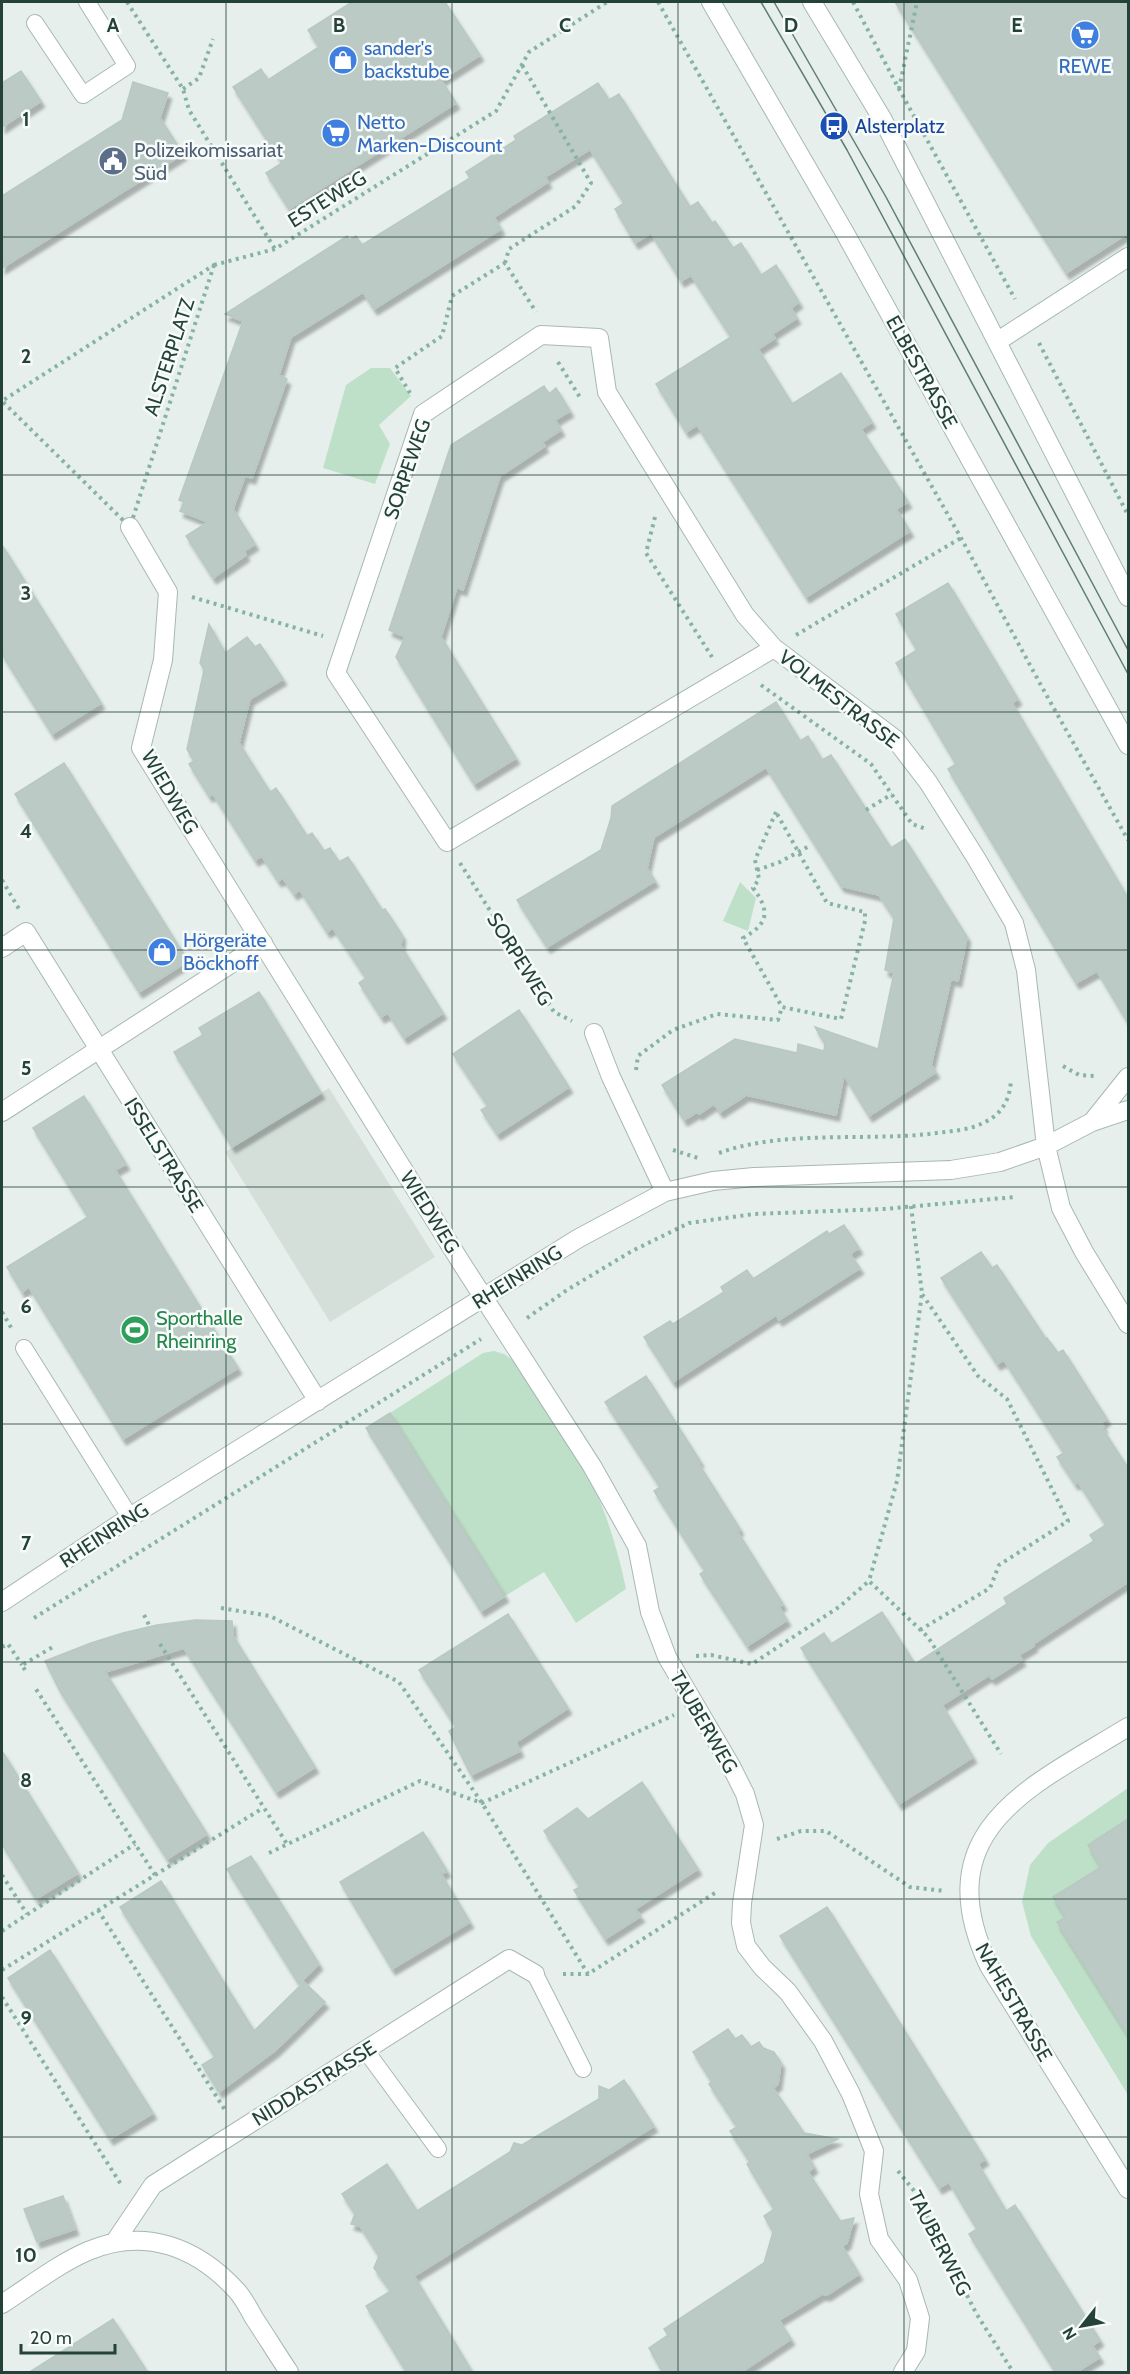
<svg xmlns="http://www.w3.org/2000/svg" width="1130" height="2374" font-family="Cabin,sans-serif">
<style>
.built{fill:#d4dfda}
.green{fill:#bfe0c8}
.building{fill:#bbcac4;stroke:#b8c9c2;stroke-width:1.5;filter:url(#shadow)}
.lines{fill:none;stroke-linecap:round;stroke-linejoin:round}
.service-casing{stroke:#a8b8b2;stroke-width:18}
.pedestrian-casing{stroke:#a8b8b2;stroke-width:20}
.minor-casing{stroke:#a8b8b2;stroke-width:20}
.tertiary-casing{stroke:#a8b8b2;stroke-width:20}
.path{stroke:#86b3a5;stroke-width:4;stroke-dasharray:3 4.5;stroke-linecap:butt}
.service{stroke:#fff;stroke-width:16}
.pedestrian{stroke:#fff;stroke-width:18}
.minor{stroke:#fff;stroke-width:18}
.tertiary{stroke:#fff;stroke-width:18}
.tram{stroke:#5f7d75;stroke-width:1.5}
.grid{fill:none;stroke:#24423a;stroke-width:1.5;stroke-opacity:0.55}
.labels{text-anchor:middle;stroke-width:5;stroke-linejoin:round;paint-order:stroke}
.shop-label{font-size:20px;fill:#366cbe;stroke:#f7fbf9;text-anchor:start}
.transit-label{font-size:20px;fill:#164399;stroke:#f7fbf9;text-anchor:start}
.service-label{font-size:20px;fill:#4e5e75;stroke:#f7fbf9;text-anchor:start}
.street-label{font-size:20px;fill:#24423a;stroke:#f7fbf9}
.leisure-label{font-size:20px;fill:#27864d;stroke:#f7fbf9;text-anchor:start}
.grid-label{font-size:20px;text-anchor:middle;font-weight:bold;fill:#24423a;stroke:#f7fbf9;stroke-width:5;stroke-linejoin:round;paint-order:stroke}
</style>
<defs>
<filter id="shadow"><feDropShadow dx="3.5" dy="6" stdDeviation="1.5" flood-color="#0004"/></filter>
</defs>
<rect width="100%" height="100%" fill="#e6efeb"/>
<path class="built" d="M329,1088L435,1257L330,1322L225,1152Z"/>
<path class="green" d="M371,368H390L411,396L379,425L390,444L375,484L323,468L346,385Z
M740,882L756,898L748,931L723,921Z
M494,1351L504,1354L514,1361C539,1399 574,1444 593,1485C608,1518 619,1554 626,1589L576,1623L544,1572L505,1596L390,1413L483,1353Z
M1128,1788V2095L1031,1936L1022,1902L1030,1865L1048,1843Z"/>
<path class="building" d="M352,2H445L480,55L441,80L456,103L289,209L266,173L282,163L233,87L261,69L268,80L319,47L308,30Z
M895,2H1128V233L1066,273Z
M21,71L41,101L2,127V83Z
M133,82L168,93L160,118L183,154L2,268V196L122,120Z
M598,83L609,100L619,94L690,207L698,202L712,223L715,221L733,248L741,243L761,275L776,265L799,302L791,308L797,318L772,334L775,338L758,349L792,404L841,373L872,422L861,429L908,502L896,509L910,531L806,597L697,425L686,432L656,384L731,337L691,275L681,281L651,233L635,243L615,209L624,203L590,149L545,177L548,182L494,217L501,229L374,309L363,292L291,337L279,375L287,379L252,478L245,476L233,509L255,544L244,551L246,555L213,578L186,536L208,522L180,511L184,502L179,500L243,321L225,314L347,236L349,240L356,236L362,245L470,178L466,172L516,140L514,136Z
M544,386L549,394L556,388L570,411L555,420L561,430L542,442L545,446L500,476L463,590L457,587L441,637L516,758L474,784L396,657L405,637L389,630L451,445Z
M2,545L101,703L52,734L2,654Z
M948,583L1018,699L1012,703L1128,898V1023L1097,971L1076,983L948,769L956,764L896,663L917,650L896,614Z
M209,624L225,653L247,637L255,647L260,644L283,679L250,699L239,743L270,792L276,788L307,836L312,833L324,851L330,848L339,862L348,857L382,910L385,909L402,935L401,946L443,1013L404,1038L388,1013L381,1017L359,983L366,978L333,928L327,932L300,890L294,894L283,878L278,881L262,856L255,860L213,794L209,796L189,764L194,761L187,749L204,670L200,663Z
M776,702L800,741L808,736L822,760L831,755L891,848L905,839L967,937L958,981L951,979L931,1065L936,1072L869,1116L844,1075L836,1115L746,1095L720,1112L714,1104L699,1114L697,1112L684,1120L662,1085L735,1039L797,1053L798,1044L824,1051L825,1044L815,1027L878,1049L894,973L885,970L894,918L879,895L841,886L766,767L654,837L647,868L655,881L547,947L517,900L601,850L611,818L612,806Z
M64,763L188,961L139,992L15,794Z
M259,992L321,1093L232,1147L174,1052L203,1035L199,1028Z
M519,1010L569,1087L497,1134L481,1110L488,1106L453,1054Z
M84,1096L126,1164L115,1170L238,1368L123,1439L29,1287L22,1292L7,1267L88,1217L33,1128Z
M844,1225L859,1248L850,1254L860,1268L779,1320L776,1315L673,1382L644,1337L670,1321L673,1324L724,1292L721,1287L747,1270L753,1279L827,1231L829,1234Z
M981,1252L992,1268L997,1265L1046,1339L1047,1338L1058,1353L1063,1350L1107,1419L1101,1423L1104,1427L1102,1428L1128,1468V1582L1033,1644L1034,1646L1019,1655L1022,1660L992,1679L989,1675L942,1705L973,1757L899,1804L801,1648L824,1633L831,1644L882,1612L915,1664L1007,1604L1004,1598L1094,1541L1090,1535L1106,1525L1078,1482L1075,1484L1057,1457L1064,1453L1004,1360L997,1364L941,1278Z
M646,1376L700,1461L698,1463L740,1529L737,1531L783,1604L779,1607L787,1620L747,1646L700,1574L705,1571L654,1491L660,1487L605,1402Z
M390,1413L505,1596L481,1611L366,1428Z
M508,1614L568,1708L516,1742L520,1751L471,1775L449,1731L456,1727L419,1670Z
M195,1620L232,1621L233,1636L315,1767L276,1792L184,1648L105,1672L207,1834L167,1859L60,1691L45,1661L91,1643L123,1633L157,1625Z
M2,1751L78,1873L36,1899L2,1844Z
M642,1782L698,1869L635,1909L641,1916L605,1939L574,1890L580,1887L544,1831L577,1808L588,1819Z
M1128,1819V2035L1057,1922L1066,1917L1053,1897L1101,1867L1088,1845Z
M423,1832L447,1871L441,1874L470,1922L392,1969L340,1882Z
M251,1856L319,1964L299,1984L227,1869Z
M161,1881L254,2031L304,1982L325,2002L276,2050L219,2092L202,2065L215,2057L120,1907Z
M827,1907L985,2159L978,2164L1006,2211L1015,2205L1100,2340L1092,2346L1100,2357L1075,2373H1056L969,2234L977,2229L949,2182L939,2188L780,1936Z
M50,1950L153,2113L110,2139L8,1978Z
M728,2029L735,2039L742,2035L751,2047L759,2042L763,2048L774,2052L781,2063L778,2084L773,2088L804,2133L838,2139L807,2154L814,2167L808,2172L840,2221L854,2218L847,2243L842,2246L859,2274L827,2295L822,2294L779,2320L791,2339L740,2373H663L649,2348L668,2335L664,2329L764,2263L773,2232L764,2216L774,2209L747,2164L750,2162L730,2131L737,2127L709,2084L712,2082L693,2052Z
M624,2080L654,2126L414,2276L473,2373H407L366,2306L391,2291L374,2268L379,2256L360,2226L351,2224L355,2214L342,2194L387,2164L417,2211L510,2152L514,2143L522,2145L599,2099V2086L609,2090Z
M63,2196L75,2229L37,2242L24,2209Z
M113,2319L148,2373H28Z"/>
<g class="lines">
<g class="service-casing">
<path id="service" d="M35,23L83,95L127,66L87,2
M24,1348L130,1517
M535,1974L583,2069
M366,2051L438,2149"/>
</g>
<g class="pedestrian-casing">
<path id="pedestrian" d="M2,1112L263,943"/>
</g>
<g class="minor-casing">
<path id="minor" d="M998,341L1128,257
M130,527L168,592L163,660L141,748L462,1264L592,1466L637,1546L650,1612L667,1657L731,1766L745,1794L754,1825L742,1903L741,1923L746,1946L762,1967L788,1992L823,2041L851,2094L874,2151L869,2194L879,2239L908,2280L920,2318L916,2351L903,2372
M774,648L447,842L336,673L423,414L541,335L599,338L607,392L745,615L774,648L895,739L928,782L976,858L1014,923L1026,970L1046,1146L1061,1208L1084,1252L1128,1324
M2,948L26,932L318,1401
M594,1033L611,1077L665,1192
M1092,1122L1128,1077
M2,1602L130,1517L579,1238L665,1192L713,1181L754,1177L951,1170L1000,1162L1046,1146L1092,1122L1128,1110
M1128,1727C1030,1787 925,1830 989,1966L1128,2189
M114,2243L153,2185L509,1959L535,1974
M2,2304C30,2286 58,2264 88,2251C145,2227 197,2247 237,2291C244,2299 249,2309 254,2318C266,2336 277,2354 289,2372"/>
</g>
<g class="tertiary-casing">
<path id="tertiary" d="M711,2L845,233L1128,745
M812,2L883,120L1128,597"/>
</g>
<path class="path" d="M127,2L183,89L189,110L275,249
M658,2L961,538L1043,689L1128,840
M853,2L899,89L1015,299
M183,89L199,78L213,39
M899,89L917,2
M505,263L509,249L576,206L591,183L522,65
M214,265L130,527L2,401Z
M214,265L275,249L496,111L529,52L607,2
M1039,343L1128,515
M558,362L581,399
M410,393L395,368L442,336L452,296L505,263L536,312
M655,517L646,553L712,657
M192,597L323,636
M796,635L961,538
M761,685L871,764L912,824L926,829
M866,810L892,794
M776,812L755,860L759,879L753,888C771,912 768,924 743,938L782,1007
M460,863L554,1012L572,1021
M757,870L780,862L809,846
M2,880L19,909
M1063,1066L1079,1075L1095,1076
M636,1070L638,1056L673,1030L717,1014L778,1020L782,1007L841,1019L865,921V912L827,903L776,812
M673,1150L698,1158
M719,1153C782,1130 862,1141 929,1134C949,1131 970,1131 987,1121C1004,1112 1010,1097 1011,1080
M911,1206L922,1293L897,1481L869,1581L928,1637L1001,1754
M2,1312L12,1329
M527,1318L567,1290L632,1251L689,1223L754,1214L884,1209L1015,1197
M221,1608L270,1616L399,1682L482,1803L588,1974
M144,1615L150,1627
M34,1618L481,1339
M920,1630L990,1588L999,1565L1068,1521L1007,1399L978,1376L922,1294
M160,1644L287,1844
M2,1647L8,1644L22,1665
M696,1656L711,1655L752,1664L839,1607L869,1581
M25,1670L22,1665L53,1647
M777,1839L801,1831H826L910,1887L945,1891
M269,1853L420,1781L482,1803L674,1715
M2,1875L27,1914
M155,1875L263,1808
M98,1910L225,2110
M2,1931L135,1844
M2,1970L155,1875L34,1686
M563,1974H588L718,1891
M2,1997L122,2186
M898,2171L915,2192L976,2313L1013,2372"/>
<use href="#service" class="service"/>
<use href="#pedestrian" class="pedestrian"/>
<use href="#minor" class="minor"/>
<use href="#tertiary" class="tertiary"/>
<path class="tram" d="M761,2L847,150L1128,674
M774,2L886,197L1128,650"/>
</g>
<path class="grid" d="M226,2V2372M452,2V2372M678,2V2372M904,2V2372M2,237H1128M2,475H1128M2,712H1128M2,950H1128M2,1187H1128M2,1424H1128M2,1662H1128M2,1899H1128M2,2137H1128"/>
<defs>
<g id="supermarket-disc" transform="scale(1.5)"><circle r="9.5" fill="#3f7fe0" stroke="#f7fbf9"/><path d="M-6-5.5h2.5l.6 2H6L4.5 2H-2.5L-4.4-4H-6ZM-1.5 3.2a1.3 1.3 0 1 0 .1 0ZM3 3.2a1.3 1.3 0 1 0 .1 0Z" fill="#fff"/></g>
<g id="shop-disc" transform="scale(1.5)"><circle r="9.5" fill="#3f7fe0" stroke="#f7fbf9"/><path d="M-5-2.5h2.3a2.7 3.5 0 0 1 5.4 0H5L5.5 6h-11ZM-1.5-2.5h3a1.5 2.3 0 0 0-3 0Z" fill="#fff"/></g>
<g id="bus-disc" transform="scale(1.5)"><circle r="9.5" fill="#1a4fb4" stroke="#f7fbf9"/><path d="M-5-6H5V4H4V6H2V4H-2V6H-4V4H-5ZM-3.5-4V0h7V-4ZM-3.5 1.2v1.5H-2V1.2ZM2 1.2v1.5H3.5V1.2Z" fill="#fff"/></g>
<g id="civic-disc" transform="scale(1.5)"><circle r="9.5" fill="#5c6f8a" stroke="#f7fbf9"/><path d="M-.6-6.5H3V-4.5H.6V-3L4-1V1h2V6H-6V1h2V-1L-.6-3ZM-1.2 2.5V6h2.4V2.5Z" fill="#fff"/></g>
<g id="stadium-disc" transform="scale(1.5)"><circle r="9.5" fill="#2e9e5b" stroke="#f7fbf9"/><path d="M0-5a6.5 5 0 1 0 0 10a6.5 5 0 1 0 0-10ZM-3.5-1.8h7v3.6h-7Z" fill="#fff"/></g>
</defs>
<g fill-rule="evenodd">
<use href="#supermarket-disc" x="1085" y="35"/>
<use href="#shop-disc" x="343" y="60"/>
<use href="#bus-disc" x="834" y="126"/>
<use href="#supermarket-disc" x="336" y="133"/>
<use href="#civic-disc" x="113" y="161"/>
<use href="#shop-disc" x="162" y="952"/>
<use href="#stadium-disc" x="135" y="1330"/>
</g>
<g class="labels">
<g class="shop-label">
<text x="364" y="55">sander's<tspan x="364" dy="23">backstube</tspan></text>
<text x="1085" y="73" text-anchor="middle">REWE</text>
<text x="357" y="129">Netto<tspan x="357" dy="23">Marken-Discount</tspan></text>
<text x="183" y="947">Hörgeräte<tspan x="183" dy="23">Böckhoff</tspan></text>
</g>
<g class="transit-label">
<text x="855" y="133">Alsterplatz</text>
</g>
<g class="service-label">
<text x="134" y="157">Polizeikomissariat<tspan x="134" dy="23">Süd</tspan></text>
</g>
<g class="street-label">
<text transform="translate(327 199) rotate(-32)" y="7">ESTEWEG</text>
<text transform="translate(169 357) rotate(-72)" y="7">ALSTERPLATZ</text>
<text transform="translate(922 372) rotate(61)" y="7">ELBESTRASSE</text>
<text transform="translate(407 469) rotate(-71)" y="7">SORPEWEG</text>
<text transform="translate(839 699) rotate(38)" y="7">VOLMESTRASSE</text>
<text transform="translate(170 792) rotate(60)" y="7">WIEDWEG</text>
<text transform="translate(520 959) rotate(58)" y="7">SORPEWEG</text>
<text transform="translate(164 1155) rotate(58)" y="7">ISSELSTRASSE</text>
<text transform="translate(430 1212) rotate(58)" y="7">WIEDWEG</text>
<text transform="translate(517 1277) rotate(-32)" y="7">RHEINRING</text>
<text transform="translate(104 1535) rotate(-33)" y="7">RHEINRING</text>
<text transform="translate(704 1722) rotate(60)" y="7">TAUBERWEG</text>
<text transform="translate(1014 2002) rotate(60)" y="7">NAHESTRASSE</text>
<text transform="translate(314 2083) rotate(-32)" y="7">NIDDASTRASSE</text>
<text transform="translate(940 2243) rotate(63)" y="7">TAUBERWEG</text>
</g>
<g class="leisure-label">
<text x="156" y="1325">Sporthalle<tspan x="156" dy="23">Rheinring</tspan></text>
</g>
</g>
<g class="grid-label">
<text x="113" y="32">A</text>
<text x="339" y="32">B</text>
<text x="565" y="32">C</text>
<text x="791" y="32">D</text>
<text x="1017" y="32">E</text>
<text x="26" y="126">1</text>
<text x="26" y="363">2</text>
<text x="26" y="600">3</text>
<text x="26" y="838">4</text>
<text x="26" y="1075">5</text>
<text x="26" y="1313">6</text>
<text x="26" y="1550">7</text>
<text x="26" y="1787">8</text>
<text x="26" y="2025">9</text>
<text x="26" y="2262">10</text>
</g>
<rect width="1130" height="2374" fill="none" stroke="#24423a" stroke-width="6"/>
<g transform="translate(1082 2326) rotate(239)" stroke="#f7fbf9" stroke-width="4.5" paint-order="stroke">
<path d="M0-4.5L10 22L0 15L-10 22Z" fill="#24423a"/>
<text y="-9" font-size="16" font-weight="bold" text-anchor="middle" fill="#24423a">N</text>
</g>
<path d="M21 2344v9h94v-9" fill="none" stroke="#24423a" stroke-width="3"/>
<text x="30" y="2344" font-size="18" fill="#24423a" stroke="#f7fbf9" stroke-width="4.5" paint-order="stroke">20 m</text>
</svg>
